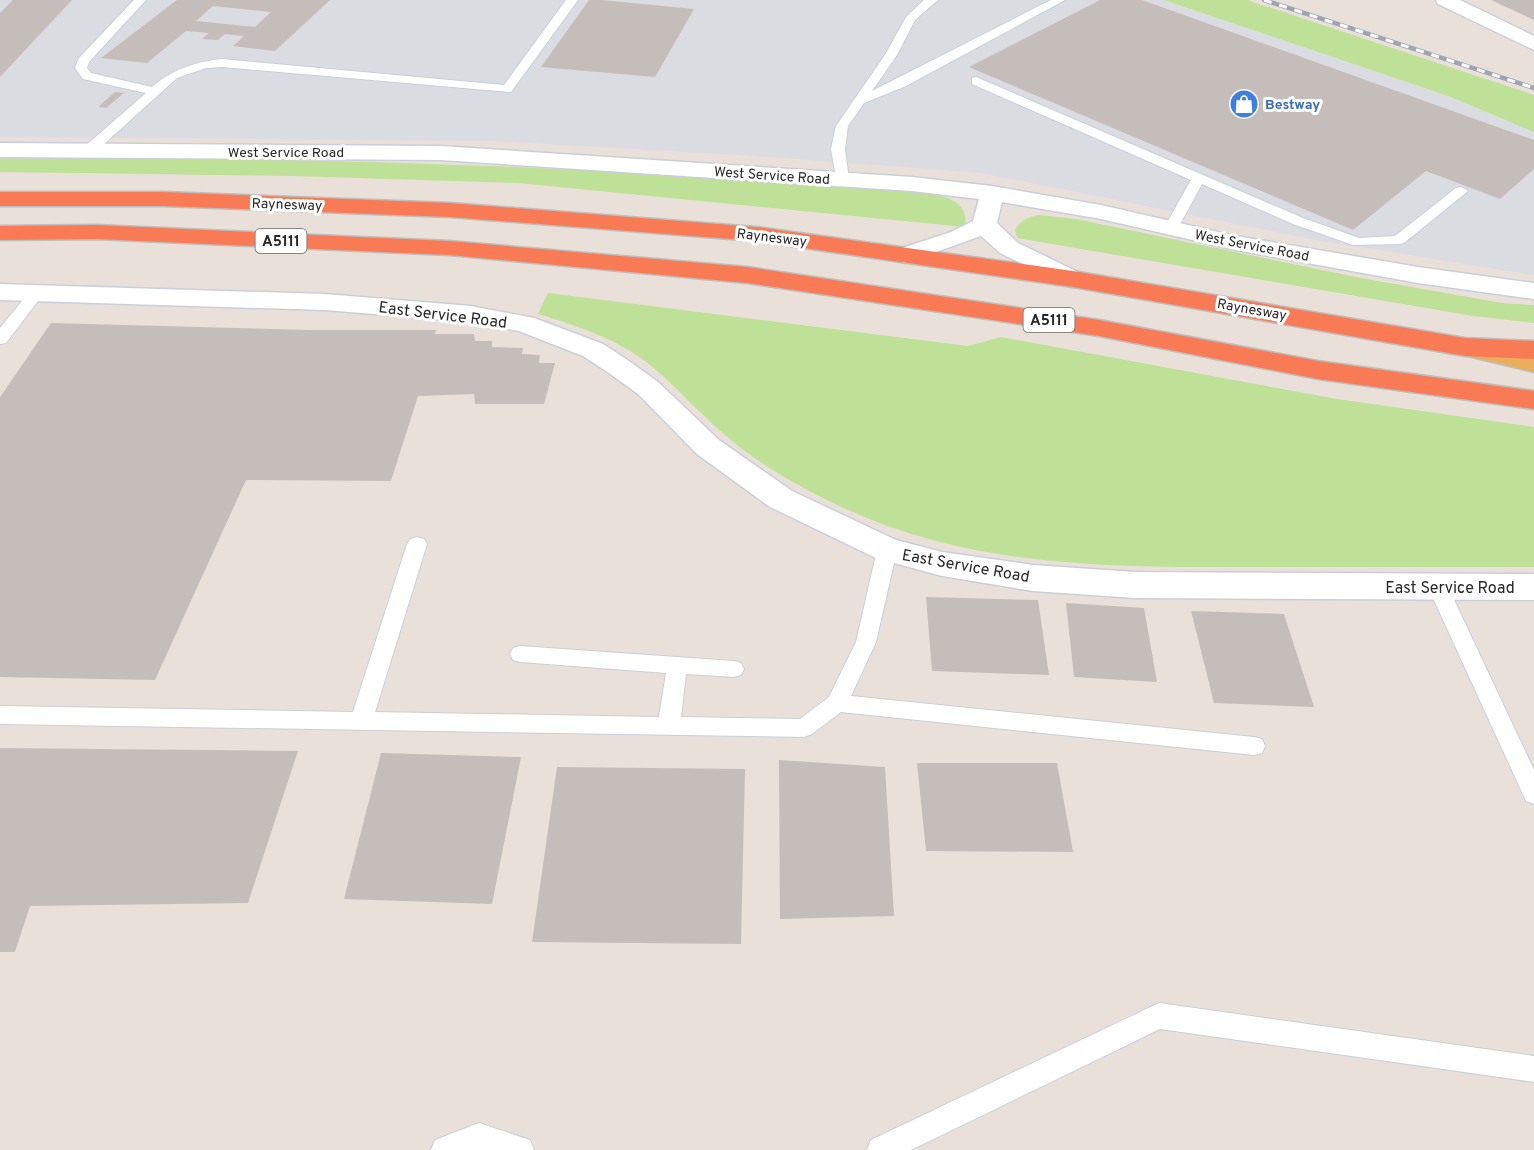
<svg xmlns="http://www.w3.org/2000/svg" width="1534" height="1150" font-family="Overpass,sans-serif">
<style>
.industrial{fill:#dbdbe2}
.green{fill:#bfe097}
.building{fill:#c5bdba;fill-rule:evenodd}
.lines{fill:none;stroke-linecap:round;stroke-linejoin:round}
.lane-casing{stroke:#c8cfda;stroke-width:2}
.street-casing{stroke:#c8cfda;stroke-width:3}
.primary-casing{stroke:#bebebe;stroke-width:3}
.highway-casing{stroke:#bebebe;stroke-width:3}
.lane{fill:#fff;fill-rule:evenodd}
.street{fill:#fff;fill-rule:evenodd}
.primary{fill:#ebad5e;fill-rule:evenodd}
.highway{fill:#f97b56;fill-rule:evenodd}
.rail-casing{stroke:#9da4b2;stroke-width:4.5}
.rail{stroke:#fff;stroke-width:3;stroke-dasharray:8;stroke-linecap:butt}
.labels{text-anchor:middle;stroke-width:6;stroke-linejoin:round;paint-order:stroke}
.far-shop-label{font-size:14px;font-weight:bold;fill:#366cbe;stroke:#fff;text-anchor:start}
.far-street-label{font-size:14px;fill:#282828;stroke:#fff}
.shield{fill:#fff;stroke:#686868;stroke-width:1.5}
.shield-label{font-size:15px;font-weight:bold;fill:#282828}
.street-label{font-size:16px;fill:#282828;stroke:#fff}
</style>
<rect width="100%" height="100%" fill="#eae0da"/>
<path class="industrial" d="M0,0H1164L1451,97L1534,132V275L1321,241L981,173L755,156L494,141L0,137Z"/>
<path class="green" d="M1164,0H1247L1534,95V132L1451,97Z
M0,156C265,158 528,163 792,183C825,185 930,187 954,201C964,207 967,217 965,227L518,183L292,176L0,172Z
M1039,215L1076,219L1361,278L1502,303L1534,305V323L1473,316L1017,238L1015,230C1021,220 1028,217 1039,215Z
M548,293L968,346L1001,337L1337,399L1534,427V567C1439,567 1345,567 1250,567C1113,567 974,568 846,509C805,490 767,469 732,441C701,416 676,385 645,361C614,338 575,325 538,314Z"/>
<path class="building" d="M13,0H72L0,77V13Z
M177,0H330L275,51L233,46L244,36L225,34L218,40L202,39L209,33L186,31L147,63L101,58ZM213,6L271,12L255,27L196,21Z
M589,0H601L694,9L655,77L541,67Z
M1100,0H1142L1534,140V169L1500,199L1426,171L1353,230L969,67Z
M1491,0H1534V20Z
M115,92L124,93L106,108L98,107Z
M51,323L312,330H436L435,334H474L475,341H492V347L523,348L522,354L540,355L539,363H555L544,404H475L474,394L418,396L391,481L246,480L155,680L0,677V397Z
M926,597L1038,600L1049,675L932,671Z
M1066,603L1144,608L1157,682L1074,677Z
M1191,611L1284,614L1314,707L1214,703Z
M0,748L298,751L248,903L30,906L15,952H0Z
M381,753L521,757L492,904L344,899Z
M779,760L885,767L894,916L780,919Z
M917,763H1057L1073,852L926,851Z
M557,767L745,769L741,944L532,942Z"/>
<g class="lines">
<g class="lane-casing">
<path id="lane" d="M134,0H146L89,62L87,68L91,73L152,87C173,69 195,62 222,59L504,85L566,0H578L511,92L222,67L206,68L177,78L93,154H83V148L146,93L83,79L75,68L79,58Z
M924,0H938L915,20L897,55L872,91L1051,0H1065L904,87L864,103L848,126L845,149L849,180L847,183H837L831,149L836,126L885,55L906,17Z
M976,77L1303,218L1359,238L1395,236L1456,188L1461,187L1468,191L1404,243L1399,244L1353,245L1293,224L1202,184L1178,228L1171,232L1164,228L1191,180L972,84V78Z
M36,288L44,293L6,343L0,344V328L31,290Z
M417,537L424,539L427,544L375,712L659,717L666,673L520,662L513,660L510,654L513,648L520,646L734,661L741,663L744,669L741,675L734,677L686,674L681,717L800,719L829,697L856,642L877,550L880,545H894L897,550L876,642L851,696L1254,737L1262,739L1265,746L1262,753L1254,755L841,712L812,734L804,737L0,724V706L353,712L407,544L410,539Z
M1438,580L1445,582L1448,587L1534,770V804L1526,801L1428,587L1431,582Z
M1159,1003L1534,1056V1082L1160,1029L911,1150H867L871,1140Z
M479,1123L530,1140L534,1150H431L435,1140Z"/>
</g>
<g class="street-casing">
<path id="street" d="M1436,0H1460L1534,36V50L1438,4Z
M0,143L440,146L912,177L992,186L1101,205L1236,236L1418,267L1534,283V299L1418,283L1236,250L1101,219L1002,202L997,223L1018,243L1082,274L1086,279L1082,284L1073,287L1064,284L1000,253L981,236L905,263L896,260L892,255L896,250L951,232L973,221L979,199L912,191L440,160L0,157Z
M0,284L325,294L471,306L534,318L603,344L629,361L658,382L719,440L792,491L896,540L942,552L1033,565L1135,572L1534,574V600L1135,598L1033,591L942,576L876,558L770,507L697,454L638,394L609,373L583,356L519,331L471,322L325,310L0,300Z"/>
</g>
<g class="primary-casing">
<path id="primary" d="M1470,339L1534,354V372L1460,354L1456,348L1460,342Z"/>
</g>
<g class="highway-casing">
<path id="highway" d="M0,192H163L450,203L756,227L1073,271L1465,338L1534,341V359L1465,356L1073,287L756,241L450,217L163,206H0Z
M97,225L449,241L747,267L1099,320L1318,361L1534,391V409L1318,379L1099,336L747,283L449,255L97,239L0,240V226Z"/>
</g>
<use href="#lane" class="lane"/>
<use href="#street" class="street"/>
<use href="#primary" class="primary"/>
<use href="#highway" class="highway"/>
<g class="rail-casing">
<path id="rail" d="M1264,0L1534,88"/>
</g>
<use href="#rail" class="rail"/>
</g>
<defs>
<g id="shop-disc" transform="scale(1.5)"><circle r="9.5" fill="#3f7fe0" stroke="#fff"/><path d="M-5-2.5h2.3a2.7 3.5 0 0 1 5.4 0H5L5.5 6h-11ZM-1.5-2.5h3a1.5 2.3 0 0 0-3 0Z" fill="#fff"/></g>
</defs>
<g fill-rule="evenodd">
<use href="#shop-disc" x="1244" y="104"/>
</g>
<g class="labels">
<g class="far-shop-label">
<text x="1265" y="109">Bestway</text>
</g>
<g class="far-street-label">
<text x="286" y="157">West Service Road</text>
<text transform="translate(772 175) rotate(4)" y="5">West Service Road</text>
<text transform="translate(287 204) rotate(2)" y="5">Raynesway</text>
<text transform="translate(772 237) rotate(7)" y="5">Raynesway</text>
<text transform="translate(1252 245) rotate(11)" y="5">West Service Road</text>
<text transform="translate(1252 309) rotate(10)" y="5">Raynesway</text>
</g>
<g class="shield">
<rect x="255.5" y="229" width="51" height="24" rx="4.5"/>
<rect x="1023.5" y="308" width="51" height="24" rx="4.5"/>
</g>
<g class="shield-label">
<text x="281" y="246">A5111</text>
<text x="1049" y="325">A5111</text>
</g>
<g class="street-label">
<text transform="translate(443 314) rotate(7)" y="6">East Service Road</text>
<text transform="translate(966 565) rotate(10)" y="6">East Service Road</text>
<text x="1450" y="593">East Service Road</text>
</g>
</g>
</svg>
